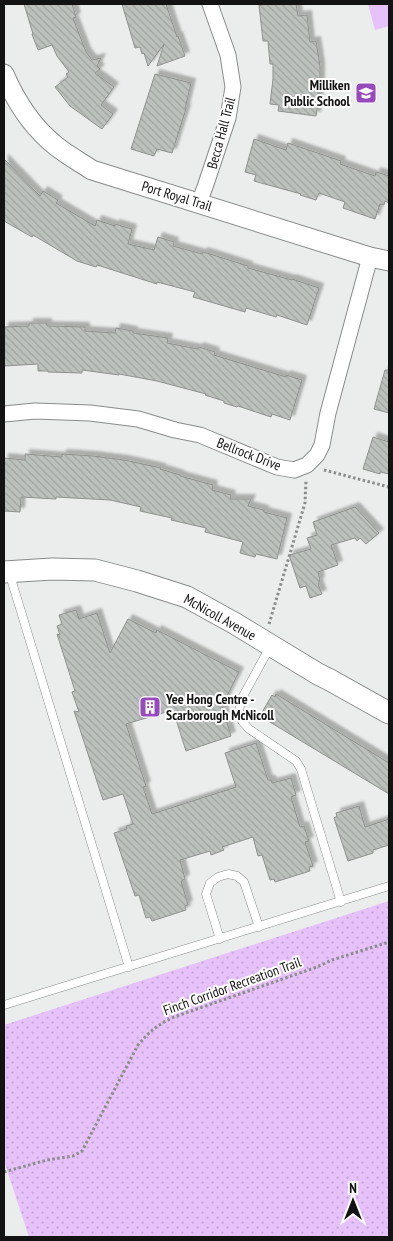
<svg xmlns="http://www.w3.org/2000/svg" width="393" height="1241" font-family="'PT Sans Narrow',sans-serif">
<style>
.grass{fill:url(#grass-dots)}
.park{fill:#e6c1fa}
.building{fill:url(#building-back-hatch);stroke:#8e918f;filter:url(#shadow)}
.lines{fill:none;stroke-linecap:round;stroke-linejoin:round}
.service-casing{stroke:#898c8a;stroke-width:9}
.minor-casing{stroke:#898c8a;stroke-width:17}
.tertiary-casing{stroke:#898c8a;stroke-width:21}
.secondary-casing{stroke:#898c8a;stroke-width:23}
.path{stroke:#8b8d8b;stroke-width:3;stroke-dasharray:2.5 2.5;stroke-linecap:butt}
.service{stroke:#fff;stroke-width:8}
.minor{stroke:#fff;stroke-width:15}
.tertiary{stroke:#fff;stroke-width:19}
.secondary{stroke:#fff;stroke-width:21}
.labels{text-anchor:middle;stroke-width:4;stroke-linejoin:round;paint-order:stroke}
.poi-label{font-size:14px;font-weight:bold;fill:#121312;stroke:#fff;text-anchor:end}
.street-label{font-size:14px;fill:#121312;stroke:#fff}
</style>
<defs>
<pattern id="grass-dots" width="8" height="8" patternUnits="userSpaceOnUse" patternTransform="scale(1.25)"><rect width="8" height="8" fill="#e6c1fa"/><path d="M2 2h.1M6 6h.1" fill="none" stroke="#c4a5d5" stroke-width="1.8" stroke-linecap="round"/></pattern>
<pattern id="building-back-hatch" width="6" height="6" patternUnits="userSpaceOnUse" patternTransform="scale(1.25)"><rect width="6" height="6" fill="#bdc1be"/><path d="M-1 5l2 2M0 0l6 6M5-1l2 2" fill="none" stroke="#a1a5a2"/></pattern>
<filter id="shadow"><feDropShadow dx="4.5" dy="-4.5" stdDeviation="1" flood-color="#0004"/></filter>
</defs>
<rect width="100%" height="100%" fill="#eaedeb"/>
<path class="grass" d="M389,901V1237H29L4,1161V1025Z"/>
<path class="park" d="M368,4H389V26L375,30Z"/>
<path class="building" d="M24,4H72L76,17L73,18L86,52L92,60L101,58L97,66L100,69L95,73L114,87L101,105L113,114L102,129L70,106L55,87L68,77L66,74L69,72L57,56L52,45L38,50L32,34H33Z
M122,4H166L177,37L178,36L185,56L157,66L164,44L148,66L144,53L142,54L140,47L135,48Z
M261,4H296L298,16L307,15L310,42L316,41L320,66V87L316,116L278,111L279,105L270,104L273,79V64H270L268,41H263L259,5H261Z
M155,74L191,83L185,109H186L172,153L157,149L154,156L131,149Z
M254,139L286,150L288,143L341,161L340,164L375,176L376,172L389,176V203L385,201L384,205L380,204L375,219L343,208L345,202L319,193L316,200L300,195L301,194L254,181L256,175L245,172Z
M4,159L40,196L43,191L58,200L56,203L95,226L97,220L115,226V224L132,229L128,244L154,250L158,237L174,242L173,246L202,254L203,252L210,254L248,266V268L292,280V279L319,288L307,325L277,315L276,317L246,308L245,312L193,297L195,292L157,282V284L97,265L96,267L77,261L33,235L32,237L4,221Z
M29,323H47V326L85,327V331L115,333L116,328L133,331V333L168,338L167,343L198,349L199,347L215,352L214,355L286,377V375L302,380L290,420L272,414L271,417L238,406L237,407L224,403V401L205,395L206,394L157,381L119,374V375L82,370V373L48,372V371H38V364L4,366V327L29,326Z
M385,370H389V413L374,409Z
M373,437L389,442V474L380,472V474L363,469Z
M25,454L62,457V454L93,456L124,460L161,468L160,469L180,475V476L213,485L212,490L231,495L230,499H251L248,506L264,510V512L287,518L277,559L256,554L255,557L240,553L243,542L205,532L206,528L171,520L172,518L140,511L141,507L110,500L56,497V499L21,497L20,512L4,511V458L25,460Z
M355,507L379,533L366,544L360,538L357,541L355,538L331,545L338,565L318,572L320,580L318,584L322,594L310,598L306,586L300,588L289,555L311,549L307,538L317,535L313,522Z
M76,610L79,619L97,613L110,653L128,619L156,633L157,630L239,672L222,706L231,736L186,751L173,710L126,724L146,786L143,787L152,814L236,787L225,753L256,743L268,780H271L272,783L291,778L296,795L291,797L300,827L304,826L309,841L305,842L313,866L309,867L310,871L275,882L274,879L270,880L262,855L258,856L253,837L222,847L224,850L211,855L210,851L180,860L185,879L181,881L188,905L185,906L186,910L152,921L150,917L146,918L139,895L135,896L114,833L127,829L126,826L133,824L123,794L103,800L74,711L79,712L72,692L75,691L57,634L60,635L57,626L62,624L59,615Z
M276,694L389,763V794L260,716L272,695L275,697Z
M359,806L365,827L389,819V845L373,850V853L348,861L334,818L337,816L336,813Z"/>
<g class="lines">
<g class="service-casing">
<path id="service" d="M9,572L129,967
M270,647L242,698L239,710L242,721L249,729L296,761L301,769L341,902
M220,939L206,894L210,883L218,877L228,874L237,876L244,882L259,927
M4,1005L389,886"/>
</g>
<g class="minor-casing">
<path id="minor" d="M199,203L206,184L228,118L233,87L228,55L210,4
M4,414L35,411L90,413L138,419L175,430L200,435L277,467L294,470L307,465L317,455L322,445L328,413L370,257"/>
</g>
<g class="tertiary-casing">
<path id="tertiary" d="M4,74C16,102 32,127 56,146C67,155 80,162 92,170L370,257L389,261"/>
</g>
<g class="secondary-casing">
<path id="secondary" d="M4,572L52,569L95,570L137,581L187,597L234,623L318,674L330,680L389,713"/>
</g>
<path class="path" d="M324,470L389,487
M269,624L305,503L306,481
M4,1172L47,1160L73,1156L82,1151L138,1045C150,1031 157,1025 174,1017L317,967L332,960L389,942"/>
<use href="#service" class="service"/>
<use href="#minor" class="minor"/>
<use href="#tertiary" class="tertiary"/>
<use href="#secondary" class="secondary"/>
</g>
<defs>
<g id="school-square" transform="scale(1.125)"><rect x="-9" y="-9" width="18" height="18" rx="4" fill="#974abb" stroke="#fff"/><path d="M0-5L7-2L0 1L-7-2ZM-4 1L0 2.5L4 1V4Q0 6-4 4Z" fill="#fff"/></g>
<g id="building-square" transform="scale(1.125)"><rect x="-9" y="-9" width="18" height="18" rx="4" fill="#974abb" stroke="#fff"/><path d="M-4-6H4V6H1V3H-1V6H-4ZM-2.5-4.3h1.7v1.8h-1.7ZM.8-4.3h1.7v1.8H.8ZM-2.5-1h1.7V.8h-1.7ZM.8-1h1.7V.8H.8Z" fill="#fff"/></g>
</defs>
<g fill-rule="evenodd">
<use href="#school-square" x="366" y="93"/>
<use href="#building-square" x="150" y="707"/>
</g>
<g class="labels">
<g class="poi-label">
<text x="350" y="90">Milliken<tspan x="350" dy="16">Public School</tspan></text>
<text x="166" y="704" text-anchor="start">Yee Hong Centre -<tspan x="166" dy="16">Scarborough McNicoll</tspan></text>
</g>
<g class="street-label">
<text transform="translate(221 133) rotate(-75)" y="5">Becca Hall Trail</text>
<text transform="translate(177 196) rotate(17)" y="5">Port Royal Trail</text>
<text transform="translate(249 454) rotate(21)" y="5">Bellrock Drive</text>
<text transform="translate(220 617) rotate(29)" y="5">McNicoll Avenue</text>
<text transform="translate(232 986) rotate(-20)" y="5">Finch Corridor Recreation Trail</text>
</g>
</g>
<rect width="393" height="1241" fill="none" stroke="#121312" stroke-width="10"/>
<g transform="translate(353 1201)" stroke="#ffffff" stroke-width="4" paint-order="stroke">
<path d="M0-4L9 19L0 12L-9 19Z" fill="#121312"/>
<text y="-8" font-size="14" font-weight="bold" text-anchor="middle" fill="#121312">N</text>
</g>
</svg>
